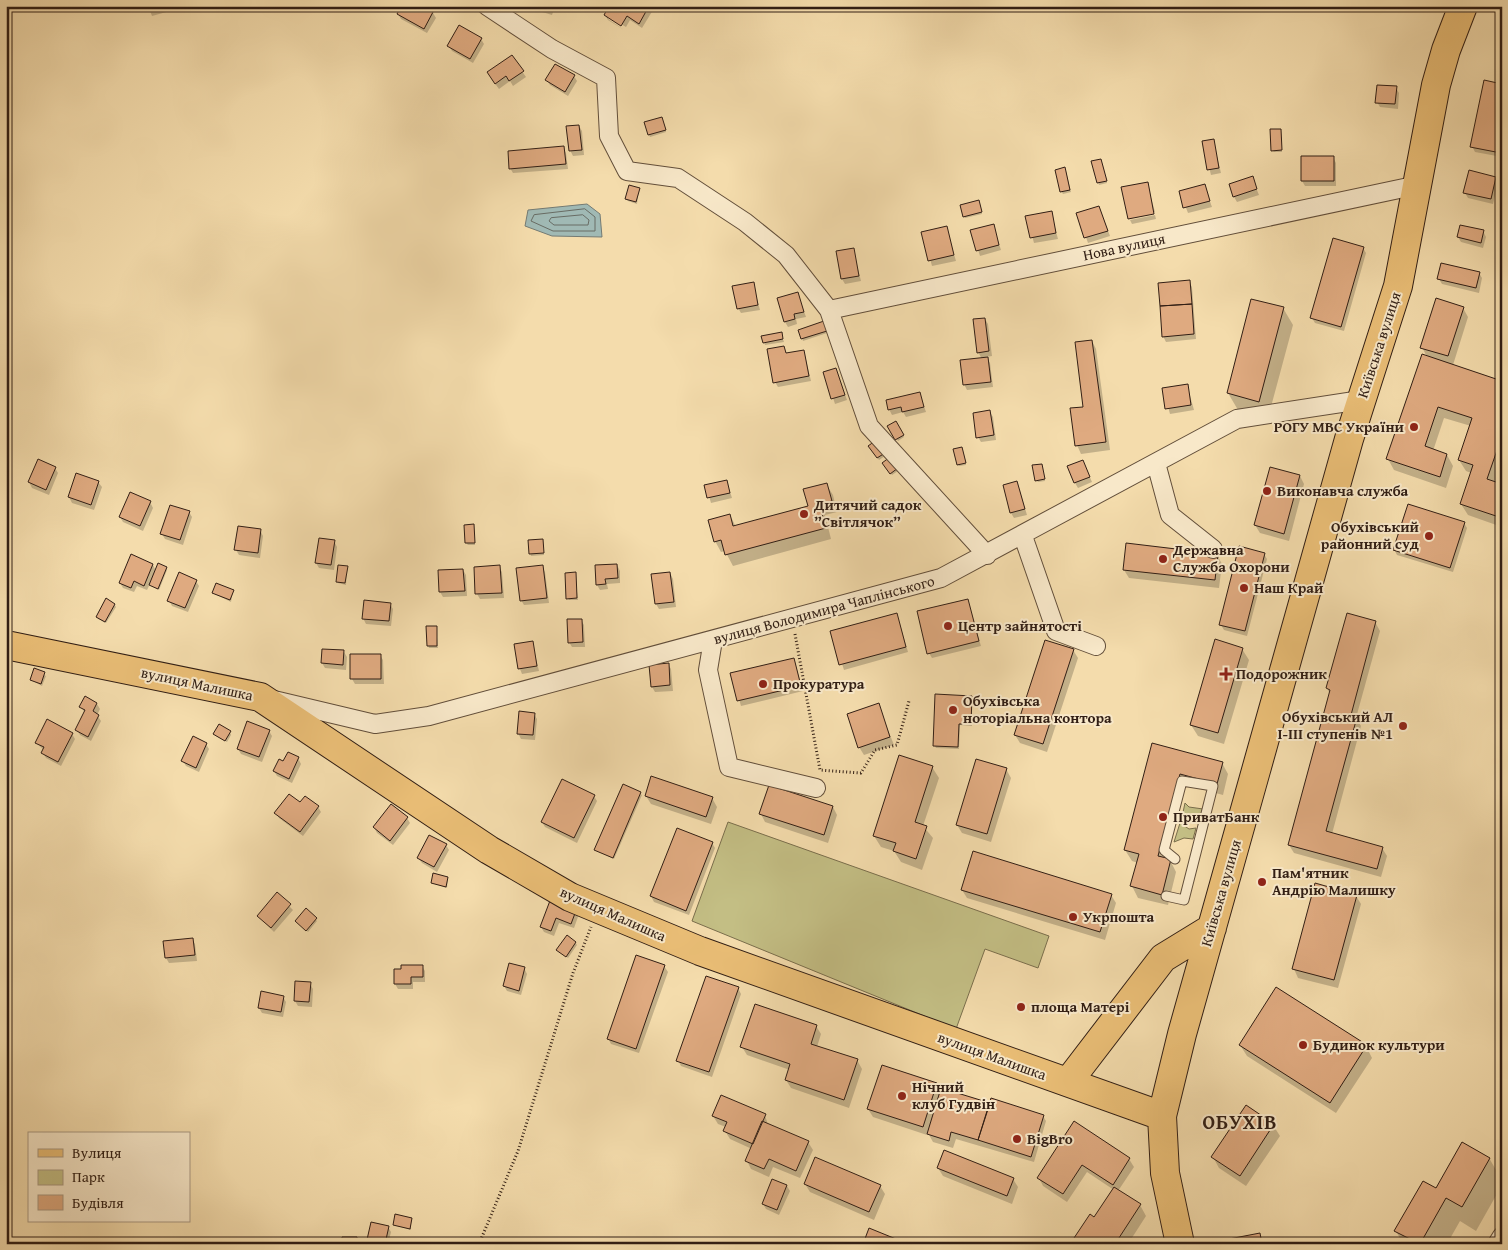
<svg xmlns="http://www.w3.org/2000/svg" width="1508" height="1250" font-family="'Gentium Book Plus',serif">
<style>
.green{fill:#c3be84;stroke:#7a6e4c}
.water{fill:#a0b9b4;stroke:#747b74}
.shadow{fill:#0003}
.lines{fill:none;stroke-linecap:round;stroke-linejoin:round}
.shore{stroke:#686c64;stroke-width:1}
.building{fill:#dfaa80;stroke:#311e14}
.service-casing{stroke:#624e3a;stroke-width:11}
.minor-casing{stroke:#624e3a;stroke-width:20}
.primary-casing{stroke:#311e14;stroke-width:30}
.path{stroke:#311e14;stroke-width:3;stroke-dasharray:1 2.5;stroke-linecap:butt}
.service{stroke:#f8e8c9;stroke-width:9}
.minor{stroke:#f8e8c9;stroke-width:18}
.primary{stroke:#eabe76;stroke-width:28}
.poi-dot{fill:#8f2418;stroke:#f8e8c9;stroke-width:2}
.labels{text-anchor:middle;stroke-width:4;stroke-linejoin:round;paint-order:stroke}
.street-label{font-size:15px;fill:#311e14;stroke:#f8e8c9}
.poi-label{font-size:15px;font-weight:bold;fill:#311e14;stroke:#f8e8c9;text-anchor:start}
.district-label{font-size:20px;font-weight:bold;letter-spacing:1px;fill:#311e14;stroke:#f8e8c9}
</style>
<rect width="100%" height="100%" fill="#f4dcac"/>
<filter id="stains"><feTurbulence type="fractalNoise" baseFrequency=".004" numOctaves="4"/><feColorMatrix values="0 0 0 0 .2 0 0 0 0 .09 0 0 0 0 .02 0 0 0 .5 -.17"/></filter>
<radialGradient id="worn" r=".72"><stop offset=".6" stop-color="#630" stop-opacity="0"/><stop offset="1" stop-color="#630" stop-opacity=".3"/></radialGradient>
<path class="green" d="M1185,803L1189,807L1203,809L1199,821L1195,816L1182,817Z
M728,822L1049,936L1038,968L985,949L956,1029L692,921Z
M1180,823L1189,829L1196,828L1193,839L1184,838L1174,842Z"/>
<path class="water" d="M587,204L600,214L602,237L552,236L525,226L528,210Z"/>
<path class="shadow" d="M148,6H168L170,11L152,16Z
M534,6H555L552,15L536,10Z
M611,6H652L653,10L642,28L630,20L626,27L608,16V19L624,30L608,20L605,15Z
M433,13L436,18L427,33L401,19L398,14Z
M481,39L484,44L473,63L452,51L449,46Z
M512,57L526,77L513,86L510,81L499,89L491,78Z
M574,76L577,81L568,96L550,85L547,80Z
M1502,85V157L1475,152L1472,146Z
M1396,88L1399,93L1398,109L1380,107L1377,102Z
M663,121L666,132L650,137L649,135Z
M579,126L582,131L584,155L573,156L570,150Z
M1280,130L1282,152H1274L1272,150Z
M1213,140L1221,173L1211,175L1203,142Z
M563,147L566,153L568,169L513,173L510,168Z
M1333,157L1336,163V186H1305L1302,181Z
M1101,160L1107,183L1099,185L1093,162Z
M1066,171L1071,192L1063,194L1061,191Z
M1252,178L1259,195L1237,202L1234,197Z
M1495,178L1498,183L1493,204L1468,198L1465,193Z
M1147,183L1155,212L1129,218Z
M1204,185L1212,207L1188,213L1180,192Z
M639,189L637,204L628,201L626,199Z
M980,204L982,214L965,218L964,216Z
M1099,207L1110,236L1088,243L1078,214Z
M1051,213L1058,239L1034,243L1027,217Z
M1155,215L1156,219L1132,224L1130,220Z
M993,225L1001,250L980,256L972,231Z
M946,227L956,261L932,266L923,233Z
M1483,231L1486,237L1483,248L1461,242L1458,237Z
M1363,248L1366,253L1344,331L1315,323L1312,318Z
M853,249L861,281L845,284L842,279Z
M1479,273L1482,278L1479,293L1442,284L1439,279Z
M1189,282L1192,287L1196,339L1166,342L1163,336Z
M753,283L760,310L741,313L738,308Z
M798,294L806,317L796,319L797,324L788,327L785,322Z
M1283,308L1293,325L1268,418L1238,410L1228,393Z
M1463,308L1468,317L1453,365L1502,382V465L1496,483L1502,485V527L1468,515L1461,504L1471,473L1466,471L1459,460L1471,426L1444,418L1433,451L1447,455L1453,466L1446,488L1394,470L1388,459L1427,357L1422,347Z
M985,319L988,324L992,356L986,357L990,363L993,387L967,390L964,384L982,359L978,352Z
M824,325L827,333L803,341L802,338Z
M781,334L784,342L765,345L763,337Z
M1092,341L1096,349L1110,450L1081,454L1077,445L1085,408Z
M784,348L787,354L804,351L811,381L778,387L775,382Z
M836,369L847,400L835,404L825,373Z
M1187,385L1194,410L1170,414L1163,389Z
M920,394L926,412L906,417L903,412L892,415L889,409Z
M990,412L993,417L996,440L981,442L978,437Z
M896,422L904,437L898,441L889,426Z
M875,443L885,456L879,460L871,449Z
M962,448L966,465L959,466L958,464Z
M889,459L898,471L892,475L885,465Z
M1042,465L1045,481L1038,482L1036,480Z
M1085,466L1092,482L1078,488L1075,483Z
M55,468L58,473L49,495L32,488L29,482Z
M1300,476L1304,484L1289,541L1260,533L1255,525Z
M98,482L102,487L94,510L72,503L69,497Z
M727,482L732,498L711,503L706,486Z
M1017,482L1027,515L1014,518L1011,513Z
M826,484L833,495L837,512L825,515L831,539L733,566L725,551L721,552L715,541L730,515L736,527L809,507Z
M150,502L153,508L143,531L123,522L120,517Z
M189,512L192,517L183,545L165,539L162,534Z
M1464,523L1467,528L1453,572L1397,555L1394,549Z
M466,526L474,528L475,545H468L466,543Z
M260,530L263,536L260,558L239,555L236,550Z
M542,540L544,555L531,556L530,553Z
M334,541L337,547L334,570L319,568L316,563Z
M1264,554L1267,559L1247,636L1224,630L1221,625Z
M1217,555L1222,564L1219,588L1129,578L1124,570Z
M153,565L156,571L166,568L167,570L159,590L150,584L147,590L137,586L134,592L123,588L120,583Z
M617,565L620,571V583L607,584L608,589L600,590L597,585Z
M542,566L545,572L549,603L524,605L521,600Z
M499,567L502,572L504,598L480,599L477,594Z
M347,568L346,585L338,583L337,581Z
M463,570L466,575L467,596L443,597L440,592Z
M670,573L673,579L676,607L659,609L656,604L653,575Z
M575,574L578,600H569L568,598Z
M196,581L199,586L188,612L172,606L169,600Z
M233,591L231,602L213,593Z
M967,600L981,646L932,658L929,653Z
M114,604L116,607L106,623L98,619L97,617Z
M390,604L393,609L391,626L366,624L363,618Z
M897,614L908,652L844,670L832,632Z
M581,620L584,625L585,647H572L569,642Z
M1375,622L1380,631L1356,718L1361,726L1332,834L1382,848L1387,856L1381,877L1294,853L1289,845L1330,694L1327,688Z
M436,627L438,648H429L428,645Z
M532,642L539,671L522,674L520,669Z
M1242,649L1249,660L1224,744L1198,736L1191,725Z
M323,650L344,652L347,657L346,670L325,668L322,663Z
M1073,650L1078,658L1047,752L1020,743L1015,735Z
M380,655L383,660L384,684H355L352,679Z
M794,659L803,691L741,706L732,674Z
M668,664L671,669L673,691L655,692L652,687Z
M35,670L46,676L42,686L31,680Z
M971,697L972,726L960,725L959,749L936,748L935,746Z
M97,704L100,709L97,715L101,721L91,741L80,735L77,730L85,713L81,707Z
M878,705L894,745L864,755L859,747Z
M534,714L537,719L535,740L521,739L518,733Z
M6,717L11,723L6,735Z
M269,731L272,736L262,762L241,754L238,749Z
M230,732L231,735L227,742L216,736Z
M72,734L75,739L61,766L46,758L43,753L44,750L36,743Z
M206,744L209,749L199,772L186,766L183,761Z
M1153,745L1222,763L1228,774L1223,795L1186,785L1166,859L1170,860L1176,872L1168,905L1138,898L1132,886L1138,863L1132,861L1125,850Z
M298,758L301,764L292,783L277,776L274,771L283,763Z
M932,767L939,778L923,826L933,838L922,870L901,862L894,851L881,847L874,836Z
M1006,769L1011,778L991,842L962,833L957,825Z
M623,785L642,795L614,859L595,850Z
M594,796L597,801L577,843L545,827L542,822Z
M646,796L712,798L717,807L711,824L651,804Z
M300,804L318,807L321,812L303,836L279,818L276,813Z
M391,806L407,818L410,823L393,845L377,833L374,827Z
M833,807L837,815L828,843L765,822L761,814Z
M712,843L715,848L689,915L654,902L651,896Z
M446,845L449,850L437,872L422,863L418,858Z
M448,878L447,888L432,883Z
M962,890L1111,895L1116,903L1105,940L967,898Z
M277,894L293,910L274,932L258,916Z
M1356,896L1361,904L1338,988L1298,978L1294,969Z
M552,900L579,914L574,928L559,923L554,936L544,932L541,927Z
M306,910L317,921L308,932L298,923Z
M192,939L195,944L197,961L169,963L166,958Z
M575,942L577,945L568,958L558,950Z
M422,966L425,971V982H413V989H398L395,984Z
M664,966L668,972L639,1053L611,1044L608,1038Z
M524,968L527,974L521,995L507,991L504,986Z
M310,984L313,989L312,1007L298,1006L295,1001Z
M738,988L741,994L712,1077L681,1066L678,1060Z
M283,997L286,1002L283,1017L262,1013L259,1008Z
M816,1026L821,1034L817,1047L857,1060L862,1069L849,1108L791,1088L786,1080L790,1070L747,1055L742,1047Z
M1240,1045L1366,1046L1372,1058L1336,1113L1247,1056Z
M936,1084L941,1092L1043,1116L1046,1121L1034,1162L956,1139L953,1148L933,1142L928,1133L927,1135L873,1117L868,1109Z
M765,1115L768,1125L808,1142L813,1150L800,1178L773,1167L769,1177L751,1169L747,1161L752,1149L730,1139L725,1131L726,1127L718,1124L713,1116Z
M1075,1123L1129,1159L1134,1167L1118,1191L1140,1205L1146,1216L1128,1244H1072L1095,1218L1114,1190L1087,1172L1067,1202L1043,1186L1039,1178Z
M1273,1125L1280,1136L1246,1186L1219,1168L1213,1157Z
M1489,1158L1502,1180V1185L1476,1231L1460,1221L1447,1244H1403L1396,1231L1436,1190Z
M938,1168L1013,1179L1018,1187L1012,1204L943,1176Z
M773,1180L787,1186L790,1191L779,1215L766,1209L763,1204Z
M805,1184L880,1186L885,1194L874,1220L810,1192Z
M411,1219V1230L394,1225Z
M388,1227L391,1232L388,1244H368Z"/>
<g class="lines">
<path class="shore" d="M585,209L595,217V231H553L531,221L534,215Z
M583,215L589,220L588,225H554L549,221L551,218Z"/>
</g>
<path class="building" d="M147,6H166L148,11Z
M401,6H424L433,12L424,29L397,14Z
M609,6H649L639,24L627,16L621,26L604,15Z
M459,25L482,38L470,59L447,46Z
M512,55L524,71L509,81L506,76L495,84L487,72Z
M555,64L575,75L565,92L545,80Z
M1484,80L1502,84L1501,153L1470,147Z
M1377,85L1397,86L1395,104L1375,103Z
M662,117L666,130L648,135L644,122Z
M579,125L582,150L569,151L566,126Z
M1270,129H1281L1282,150L1271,151Z
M1214,139L1219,168L1207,170L1202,141Z
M564,146L566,164L509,169L508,151Z
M1301,156H1334V181H1301Z
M1101,159L1107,181L1097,183L1091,161Z
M1065,167L1070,190L1060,192L1055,170Z
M1469,170L1496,177L1491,199L1463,193Z
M1253,176L1257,189L1233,197L1229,184Z
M1148,182L1154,214L1128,219L1121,187Z
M1205,184L1210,201L1183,208L1179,191Z
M629,185L640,188L636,202L625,199Z
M979,200L982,212L963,217L960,205Z
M1099,206L1108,231L1084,238L1076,213Z
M1052,211L1056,233L1030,238L1025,216Z
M994,224L999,245L976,251L970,230Z
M1460,225L1484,230L1481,243L1457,237Z
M947,226L954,255L928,261L921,232Z
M1333,238L1364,247L1341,327L1310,318Z
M854,248L859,276L841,279L836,251Z
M1441,263L1480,272L1476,288L1437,279Z
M1190,280L1192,304L1160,306L1158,283Z
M754,282L758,305L737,309L732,286Z
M798,292L804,312L794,314L795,319L784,322L777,298Z
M1436,298L1464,307L1448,356L1420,348Z
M1251,299L1284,307L1259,402L1227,393Z
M1192,304L1194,334L1162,337L1160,306Z
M985,318L989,351L977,353L973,319Z
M824,321L827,331L801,339L798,330Z
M782,332L783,339L763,343L761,336Z
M1092,340L1106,442L1075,446L1070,408L1083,407L1075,342Z
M784,346L786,353L804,350L809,376L773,383L767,349Z
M1422,354L1502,381V436L1487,479L1502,484V518L1460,504L1473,465L1458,460L1472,418L1438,407L1425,446L1447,454L1440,477L1386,459Z
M988,357L991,382L963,385L960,360Z
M836,368L845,395L831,399L823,372Z
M1188,384L1191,405L1165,409L1162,388Z
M920,392L924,407L902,412L901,407L888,410L886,400Z
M990,410L994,435L976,438L973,413Z
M896,421L904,435L895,440L887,426Z
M875,441L885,453L877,458L868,446Z
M962,447L966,463L957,465L953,449Z
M890,457L898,468L890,474L882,463Z
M38,459L56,467L46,490L28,482Z
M1083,460L1090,477L1074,483L1067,466Z
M1042,464L1045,479L1035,481L1032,465Z
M1270,467L1300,475L1284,534L1254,525Z
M76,473L99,481L91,505L68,497Z
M727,480L730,493L707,498L704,485Z
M1017,481L1025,509L1010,513L1003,485Z
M827,483L832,501L819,504L826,528L725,555L721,540L714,542L708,520L730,514L733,526L808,506L803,489Z
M130,492L151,501L140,526L119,517Z
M1408,504L1465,522L1450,568L1393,550Z
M170,505L190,511L180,540L160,534Z
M474,524L475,543H465L464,525Z
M238,526L261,529L258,553L234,550Z
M319,538L335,540L331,565L315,563Z
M543,539L544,553L529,554L528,540Z
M1126,543L1218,554L1215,580L1123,570Z
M1239,546L1265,553L1245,631L1219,625Z
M131,554L153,564L144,586L134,581L131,588L119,583Z
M158,563L167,567L158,589L149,585Z
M617,564L618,578L605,579L606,584L596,585L595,565Z
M338,565L348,566L345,583L336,582Z
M500,565L502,593L475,594L474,567Z
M543,565L547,598L520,601L516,568Z
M463,569L465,591L439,592L438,570Z
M179,572L197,580L185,608L167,601Z
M576,572L577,598L566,599L565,573Z
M670,572L674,602L655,604L651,574Z
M216,583L234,590L230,600L212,593Z
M106,598L115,604L105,622L96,617Z
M968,599L979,641L927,654L917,611Z
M364,600L391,603L389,621L362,619Z
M897,613L906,647L839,665L830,631Z
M1347,613L1376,621L1351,715L1357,717L1326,831L1383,847L1377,869L1288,845L1330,690L1326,688Z
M567,619H582L583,642L568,643Z
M426,626H437V646H427Z
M1215,639L1243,648L1218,733L1190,725Z
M1045,640L1074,649L1043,744L1014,735Z
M533,641L537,666L518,669L514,644Z
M322,649L344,650L343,665L321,663Z
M350,654H381V679H350Z
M794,658L801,686L737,701L730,673Z
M669,663L670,685L651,687L649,665Z
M34,668L45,672L41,684L30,680Z
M935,694L972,696L971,724H959L958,747L933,746Z
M85,696L97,703L93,711L99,715L88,737L75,730L85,710L79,707Z
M879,703L890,737L858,748L847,714Z
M519,711L535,713L533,735L517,734Z
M47,719L73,733L58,762L41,753L44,747L35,743Z
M247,721L270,730L259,757L237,749Z
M219,724L231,731L225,741L213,734Z
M193,736L207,743L196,768L181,761Z
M1152,743L1223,762L1217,784L1180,774L1158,856L1171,859L1162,895L1130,886L1139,854L1124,850Z
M288,752L299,757L289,779L273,771L279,759L283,761Z
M899,755L933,766L915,822L927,826L916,859L893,851L896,843L873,836Z
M976,759L1007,768L987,834L956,825Z
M651,776L713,797L706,817L645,796Z
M562,779L595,795L574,838L541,822Z
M623,784L641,792L613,858L594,850Z
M769,785L833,806L824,835L759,814Z
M289,794L300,802L305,796L319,806L300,832L274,813Z
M391,804L408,817L390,841L373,827Z
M677,828L713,842L686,911L650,896Z
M429,835L447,844L434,867L417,858Z
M973,851L1112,894L1100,932L961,890Z
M433,873L448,877L446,887L431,883Z
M1315,883L1357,895L1334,980L1292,969Z
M277,892L291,904L271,928L257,916Z
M551,898L577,908L571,924L556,918L551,931L540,927Z
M306,908L317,918L306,931L295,921Z
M567,935L576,942L566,957L556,950Z
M193,938L195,955L165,958L163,941Z
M636,955L665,965L636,1049L607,1039Z
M509,963L525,967L519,991L503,986Z
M401,965H423V977H411V984H394V969H401Z
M706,976L739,987L709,1072L676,1061Z
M295,981L311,982L309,1002L294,1001Z
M1276,987L1367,1045L1330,1103L1239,1045Z
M261,991L284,996L281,1012L258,1008Z
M755,1004L817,1025L811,1044L858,1059L844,1100L785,1080L790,1064L740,1047Z
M882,1065L937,1083L923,1127L867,1109Z
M941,1088L990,1103L978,1140L951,1132L949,1141L927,1134Z
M721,1095L766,1114L753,1144L723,1131L727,1122L712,1116Z
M991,1098L1044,1115L1031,1157L978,1140Z
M1246,1105L1274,1124L1240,1176L1211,1157Z
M762,1121L809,1141L796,1171L769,1159L764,1169L745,1161Z
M1074,1121L1130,1158L1113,1185L1082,1165L1063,1194L1037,1178Z
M1462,1142L1490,1158L1462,1207L1446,1198L1420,1244L1394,1231L1423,1181L1436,1188Z
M944,1150L1014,1178L1007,1196L937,1168Z
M815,1157L881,1185L869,1212L804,1184Z
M772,1179L787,1185L777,1210L762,1204Z
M1114,1187L1141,1204L1115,1244H1070L1090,1214L1094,1217Z
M395,1214L412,1218L410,1229L393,1225Z
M371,1222L389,1226L385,1244H366Z
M869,1228L896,1239L894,1244H863Z
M1260,1233L1262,1244H1230L1229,1239Z
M342,1237H357V1244H342Z"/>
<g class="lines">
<g class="service-casing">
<path id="service" d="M1166,896L1184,900L1213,786L1182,781L1164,850L1175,859"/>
</g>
<g class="minor-casing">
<path id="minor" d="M487,6L552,49L606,78L609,136L627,171L678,178L745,222L786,255L829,310L869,426L987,555
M829,310L1418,185
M1156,463L1170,515L1213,549
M1023,536L1056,631L1096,646
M713,640L708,670L729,767L816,788
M274,700L375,724L429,716L941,578L1237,419L1361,400
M1497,1244L1502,1236"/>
</g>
<g class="primary-casing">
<path id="primary" d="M6,645L260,697L489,850L570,897L700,951L1162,1116
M1068,1082L1163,958L1212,928
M1180,1244L1165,1173L1162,1116L1182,1034L1349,439L1398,286L1436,85L1446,50L1463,6"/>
</g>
<path class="path" d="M795,634L820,770L861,773L875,750L897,745L909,701
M479,1244L518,1151L573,973L591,927"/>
<use href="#service" class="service"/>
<use href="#minor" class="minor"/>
<use href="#primary" class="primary"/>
</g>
<g class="poi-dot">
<circle cx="1414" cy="427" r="5"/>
<circle cx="1267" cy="491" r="5"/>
<circle cx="804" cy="514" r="5"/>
<circle cx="1429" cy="536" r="5"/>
<circle cx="1163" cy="559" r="5"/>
<circle cx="1244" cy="588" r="5"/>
<circle cx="948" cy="626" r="5"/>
<path d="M1223.5 666.5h5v5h5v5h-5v5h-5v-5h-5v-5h5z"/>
<circle cx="763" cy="684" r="5"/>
<circle cx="953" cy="710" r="5"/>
<circle cx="1403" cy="726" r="5"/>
<circle cx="1163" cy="817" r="5"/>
<circle cx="1262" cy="882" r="5"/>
<circle cx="1073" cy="917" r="5"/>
<circle cx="1021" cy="1007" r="5"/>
<circle cx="1303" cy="1045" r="5"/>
<circle cx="902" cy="1096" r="5"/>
<circle cx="1017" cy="1139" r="5"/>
</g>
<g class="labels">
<g class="street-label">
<text transform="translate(1124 247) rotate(-12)" y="5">Нова вулиця</text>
<text transform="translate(1379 345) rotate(-72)" y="5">Київська вулиця</text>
<text transform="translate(824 610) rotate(-15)" y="5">вулиця Володимира Чаплінського</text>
<text transform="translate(197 684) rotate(12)" y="5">вулиця Малишка</text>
<text transform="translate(1221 893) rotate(-74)" y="5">Київська вулиця</text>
<text transform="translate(613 914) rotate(24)" y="5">вулиця Малишка</text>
<text transform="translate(992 1056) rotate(20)" y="5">вулиця Малишка</text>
</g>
<g class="poi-label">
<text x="1404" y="432" text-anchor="end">РОГУ МВС України</text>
<text x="1277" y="496">Виконавча служба</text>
<text x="814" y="510">Дитячий садок<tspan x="814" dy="17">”Світлячок”</tspan></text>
<text x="1419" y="532" text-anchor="end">Обухівський<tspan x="1419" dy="17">районний суд</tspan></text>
<text x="1173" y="555">Державна<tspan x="1173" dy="17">Служба Охорони</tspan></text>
<text x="1254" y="593">Наш Край</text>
<text x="958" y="631">Центр зайнятості</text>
<text x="1236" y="679">Подорожник</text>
<text x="773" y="689">Прокуратура</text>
<text x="963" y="706">Обухівська<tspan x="963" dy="17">ноторіальна контора</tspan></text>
<text x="1393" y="722" text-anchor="end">Обухівський АЛ<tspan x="1393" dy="17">І-ІІІ ступенів №1</tspan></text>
<text x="1173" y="822">ПриватБанк</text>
<text x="1272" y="878">Пам'ятник<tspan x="1272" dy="17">Андрію Малишку</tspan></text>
<text x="1083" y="922">Укрпошта</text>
<text x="1031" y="1012">площа Матері</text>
<text x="1313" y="1050">Будинок культури</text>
<text x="912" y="1092">Нічний<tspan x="912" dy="17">клуб Гудвін</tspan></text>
<text x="1027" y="1144">BigBro</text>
</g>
<g class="district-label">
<text x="1240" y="1129">ОБУХІВ</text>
</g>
</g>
<rect width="1508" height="1250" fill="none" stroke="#f4dcac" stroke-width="25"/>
<rect x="8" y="8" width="1493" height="1235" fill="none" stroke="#311e14" stroke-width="2.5"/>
<rect x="12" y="12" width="1483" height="1225" fill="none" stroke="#311e14"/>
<rect x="28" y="1132" width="162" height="90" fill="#f8e8c9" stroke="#a89781"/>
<rect x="38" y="1149" width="25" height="8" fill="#eabe76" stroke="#a89781"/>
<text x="72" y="1158" font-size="15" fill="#311e14">Вулиця</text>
<rect x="38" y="1170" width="25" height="15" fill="#c3be84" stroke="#a89781"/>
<text x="72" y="1182" font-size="15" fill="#311e14">Парк</text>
<rect x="38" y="1195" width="25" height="15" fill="#dfaa80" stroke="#a89781"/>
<text x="72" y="1208" font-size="15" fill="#311e14">Будівля</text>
<rect width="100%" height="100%" filter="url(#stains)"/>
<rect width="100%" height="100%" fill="url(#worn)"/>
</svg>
